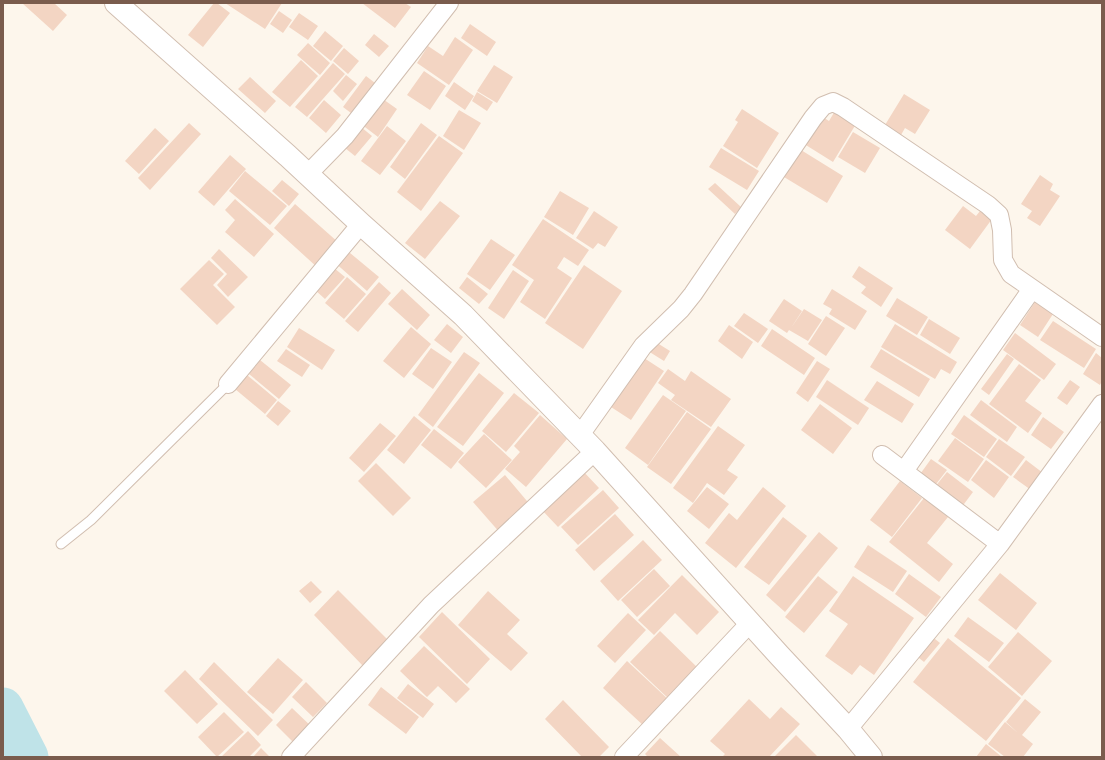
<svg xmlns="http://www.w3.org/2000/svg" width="1105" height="760" font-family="Barlow,sans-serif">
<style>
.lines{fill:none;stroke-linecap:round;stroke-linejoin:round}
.river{stroke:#bfe3e8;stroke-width:41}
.building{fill:#f3d5c3}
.service-casing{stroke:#d1beb0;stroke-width:11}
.minor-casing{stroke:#d1beb0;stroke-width:20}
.tertiary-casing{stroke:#d1beb0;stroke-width:24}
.service{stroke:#fff;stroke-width:9}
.minor{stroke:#fff;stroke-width:18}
.tertiary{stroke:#fff;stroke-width:22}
</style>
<rect width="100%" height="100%" fill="#fdf6ec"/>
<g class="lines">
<path class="river" d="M3,708L28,757"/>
</g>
<path class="building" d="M22,3H54L67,15L53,31Z
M214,3H217L230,13L203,47L188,35Z
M225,3H282L265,29Z
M362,3H405L411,7L395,28Z
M279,11L292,20L283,33L270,24Z
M299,13L318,26L308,40L289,27Z
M470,24L496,42L487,56L461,38Z
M325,31L343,46L331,61L313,46Z
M374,34L389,46L379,57L365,45Z
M455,37L473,50L449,85L417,63L428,46L443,56Z
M308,43L330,63L320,75L297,55Z
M344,48L359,61L348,74L333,61Z
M301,60L318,76L290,107L272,92Z
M333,63L345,74L307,117L295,107Z
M494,65L513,77L497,103L477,91Z
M424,71L446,86L430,110L407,95Z
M346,75L357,84L343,101L333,91Z
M366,76L379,86L355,116L343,107Z
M250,77L276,101L265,113L238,89Z
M454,82L474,96L465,110L445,96Z
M477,92L493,102L487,111L472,101Z
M904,94L930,110L915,134L905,128L901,135L885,125Z
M380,97L397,109L378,137L361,124Z
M324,100L341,115L326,133L309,118Z
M742,109L779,133L757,168L723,146L738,122L735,120Z
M459,110L481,123L464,150L443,136Z
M835,111L856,124L833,162L801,142L818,114L829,121Z
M189,123L201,134L150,190L138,178Z
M356,123L372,136L355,156L340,144Z
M421,123L437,135L405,179L390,167Z
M387,126L406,141L380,175L361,161Z
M155,128L169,141L139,174L125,161Z
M853,132L880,148L865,173L838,157Z
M439,136L463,153L421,211L397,192Z
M721,148L759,171L747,190L709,167Z
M801,150L843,176L827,203L779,174L786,162L792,165Z
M230,155L246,169L214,206L198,192Z
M245,171L287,206L270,225L229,191Z
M1040,175L1053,184L1050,190L1060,196L1040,226L1027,218L1032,211L1021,204Z
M282,180L299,194L289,206L272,191Z
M715,183L741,207L735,214L708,189Z
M560,191L589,208L573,235L544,217Z
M235,199L274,234L254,257L225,232L235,220L225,210Z
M440,201L460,216L425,259L405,243Z
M295,204L339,243L318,268L274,228Z
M963,206L976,216L980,211L992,219L970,249L945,230Z
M594,211L618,227L605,247L598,243L593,249L576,238Z
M543,219L589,250L578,266L564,257L557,268L572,278L545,319L520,302L534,280L512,265Z
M491,239L515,255L490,290L467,274Z
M344,248L379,277L367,291L333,261Z
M219,249L248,277L228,297L217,285L227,274L211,258Z
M209,260L224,274L213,285L235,307L217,325L180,289Z
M584,265L622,291L583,349L545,323Z
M859,266L893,288L881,307L861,293L866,287L852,277Z
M334,268L345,277L325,299L315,290Z
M513,270L529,281L504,319L488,308Z
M347,277L366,294L344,319L325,303Z
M467,277L488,294L479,304L459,288Z
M379,282L391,293L358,332L345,321Z
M402,289L430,315L417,330L388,304Z
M832,289L867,311L855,330L829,314L832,309L823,304Z
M897,298L928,317L917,335L886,316Z
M784,299L802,311L791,328L804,309L822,320L808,341L789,330L787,333L769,321Z
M1035,302L1053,314L1038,337L1020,325Z
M744,313L768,329L758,343L734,326Z
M826,316L845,328L826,356L808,344Z
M929,319L960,338L950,354L920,335Z
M1053,321L1096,349L1084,368L1040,340Z
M447,324L463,337L451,353L434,340Z
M895,324L957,362L950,374L941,369L935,379L881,347Z
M729,325L753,342L742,359L718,341Z
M411,327L431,344L404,378L383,361Z
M299,328L335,350L322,370L287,347Z
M772,329L815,358L804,375L761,346Z
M1015,333L1056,364L1044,380L1003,350Z
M654,341L670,351L664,361L648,351Z
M431,348L452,362L433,389L412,374Z
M286,349L310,365L302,377L277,361Z
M881,349L930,379L919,397L870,367Z
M464,352L480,363L433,427L418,415Z
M1096,353L1102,358V381L1100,385L1083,374Z
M1007,354L1014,359L989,395L981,389Z
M644,358L664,371L631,420L611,407Z
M260,360L291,385L279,399L249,374Z
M817,361L830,369L808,402L796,393Z
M1019,364L1041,380L1025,401L1042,413L1028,433L989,404Z
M668,369L685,381L691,371L731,399L711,427L671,400L675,395L658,383Z
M479,373L504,393L463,446L437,427Z
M247,375L277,400L265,414L235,389Z
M827,380L869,408L858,425L816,397Z
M1070,380L1080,387L1067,405L1057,398Z
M877,381L914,404L902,423L864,400Z
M514,393L539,413L506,452L482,431Z
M663,395L686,411L648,465L625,448Z
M981,400L1017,427L1007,442L970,415Z
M278,401L291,411L278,426L266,416Z
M820,404L852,428L833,454L801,430Z
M687,412L711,429L671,484L647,467Z
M540,415L567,439L526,487L505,469L520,452L514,446Z
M964,415L997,439L984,457L951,434Z
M414,416L431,430L404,464L387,450Z
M1043,417L1064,432L1051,449L1031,435Z
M380,423L396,436L364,472L349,458Z
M718,426L745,445L727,470L738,477L724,495L707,483L693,503L673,488Z
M434,429L464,453L451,469L421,445Z
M484,434L512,460L486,488L458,462Z
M955,438L984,459L968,482L938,461Z
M999,439L1025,457L1011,476L986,457Z
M931,459L947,470L933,488L918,477Z
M986,460L1009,477L994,498L971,480Z
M1026,460L1043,473L1031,490L1013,477Z
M376,463L411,498L393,516L358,481Z
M582,470L599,488L558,527L541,509Z
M947,472L973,492L961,508L934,488Z
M505,475L532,507L501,534L473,502Z
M900,481L922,498L892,537L870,520Z
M707,487L729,504L709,529L687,511Z
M763,487L786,506L736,568L705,543L729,513L737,520Z
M603,490L619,508L578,545L561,527Z
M924,498L948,517L927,543L953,564L939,582L889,542Z
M615,514L634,535L594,571L575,550Z
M783,517L807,536L769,585L744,567Z
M819,532L838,548L785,612L766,595Z
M643,540L662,560L618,601L600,581Z
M868,545L907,571L893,592L854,567Z
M654,569L670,586L637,617L621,600Z
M1000,573L1037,603L1016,630L978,600Z
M909,574L941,597L926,617L895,594Z
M682,575L719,612L697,635L675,613L654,635L638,620Z
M818,576L838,592L804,633L785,617Z
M853,576L914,618L874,675L860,665L852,675L825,656L848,624L829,611Z
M311,581L322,592L310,603L299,591Z
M338,590L389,641L364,667L314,615Z
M488,591L520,620L507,634L528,653L511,671L458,625Z
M442,612L490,659L467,684L419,637Z
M628,613L646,630L615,663L597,646Z
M968,617L1004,643L989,662L954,636Z
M660,631L700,670L671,701L630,662Z
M1018,632L1052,661L1022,696L988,667Z
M930,635L940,643L924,662L914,654Z
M948,638L1021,698L986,741L913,682Z
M424,646L470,689L456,703L438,686L427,697L400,671Z
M278,658L303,680L273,714L247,692Z
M627,661L670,701L645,727L603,688Z
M214,662L273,720L258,736L199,679Z
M185,670L218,704L197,724L164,691Z
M306,682L327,703L313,717L292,697Z
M408,684L434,704L423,718L397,698Z
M381,687L419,717L406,734L368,705Z
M749,699L770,719L781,707L800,724L769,757H722L725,754L710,741Z
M1025,699L1041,712L1022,735L1033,744L1023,757H1005L988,744L1005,722L1018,733L1006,722Z
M563,700L609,747L599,757H582L545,719Z
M292,708L314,729L297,746L276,725Z
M224,712L244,732L217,757L198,737Z
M248,731L261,745L249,757H221Z
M796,735L818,757H774Z
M660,738L681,757H648L645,754Z
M986,744L1002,757H976Z
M261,748L270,757H253Z"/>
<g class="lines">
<g class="service-casing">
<path id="service" d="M61,544L91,520L228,384"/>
</g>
<g class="minor-casing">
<path id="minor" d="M307,175L345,136L449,3
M228,384L361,224
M580,435L643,346L681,309L693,294L813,118L823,106L833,102L843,107L988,205L999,215L1002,230L1003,260L1011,274L1102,337
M882,455L1000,544
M904,471L1032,289
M848,729L1000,544L1102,404
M291,757L431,605L595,451
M624,757L750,623"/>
</g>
<g class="tertiary-casing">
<path id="tertiary" d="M116,3L288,156L361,224L463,315L595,451L779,655L848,729L871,757"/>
</g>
<use href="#service" class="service"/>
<use href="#minor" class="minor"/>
<use href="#tertiary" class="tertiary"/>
</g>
<rect width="1105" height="760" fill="none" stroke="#7a5c4d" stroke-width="8"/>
</svg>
